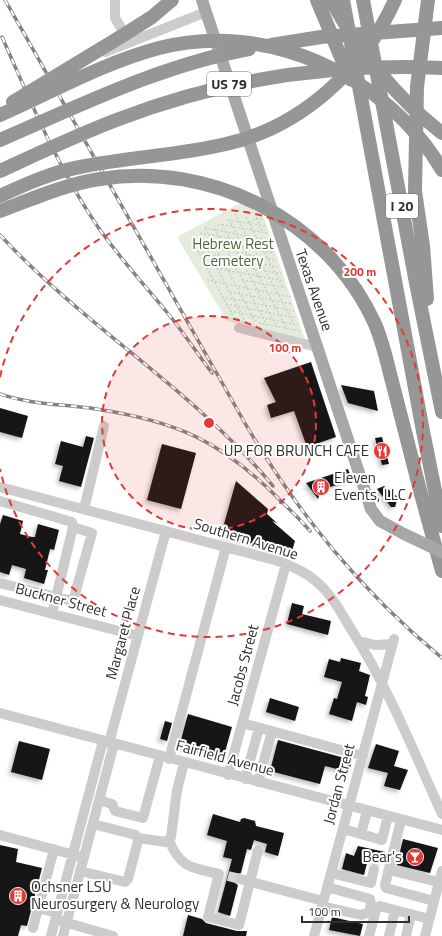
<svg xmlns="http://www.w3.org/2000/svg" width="442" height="936" font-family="'Titillium Web',sans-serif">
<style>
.green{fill:#e4ecdd}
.building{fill:#161616;filter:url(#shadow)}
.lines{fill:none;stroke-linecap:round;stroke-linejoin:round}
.minor-tunnel{stroke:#d5d5d5;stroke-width:10;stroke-dasharray:10 5;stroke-linecap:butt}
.path{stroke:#ccc;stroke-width:1.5;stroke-dasharray:2 2;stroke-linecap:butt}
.minor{stroke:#ccc;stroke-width:10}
.major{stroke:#a7a7a7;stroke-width:12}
.highway{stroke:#969696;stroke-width:14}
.rail-casing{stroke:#848484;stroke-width:3.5}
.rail{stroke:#fff;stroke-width:2;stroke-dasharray:6;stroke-linecap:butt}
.major-bridge{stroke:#a7a7a7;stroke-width:12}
.highway-bridge{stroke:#969696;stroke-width:14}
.ring{fill:none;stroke:#e23a35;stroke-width:2;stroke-dasharray:7 5}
.labels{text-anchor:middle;stroke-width:4;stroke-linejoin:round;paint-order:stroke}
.shield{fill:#fff;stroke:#6d6d6d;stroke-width:1}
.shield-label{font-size:14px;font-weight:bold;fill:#2f2f2f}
.park-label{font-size:15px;fill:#4e6a3d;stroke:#fff}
.street-label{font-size:15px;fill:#2f2f2f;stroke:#fff}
.poi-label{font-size:15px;fill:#2f2f2f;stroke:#fff;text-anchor:end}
.centre{fill:#e23a35;stroke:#fff;stroke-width:2}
.ring-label{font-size:12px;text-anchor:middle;font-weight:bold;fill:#e23a35;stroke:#fff;stroke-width:4;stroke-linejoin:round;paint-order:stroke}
</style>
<defs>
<filter id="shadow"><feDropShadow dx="-2.5" dy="2.5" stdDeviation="2" flood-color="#0004"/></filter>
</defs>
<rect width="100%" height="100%" fill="#fff"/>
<path class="green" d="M244,201L261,209L305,340L227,321L177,237Z"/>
<path class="building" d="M311,362L336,437L307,447L294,411L271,418L267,405L276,402L264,378Z
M341,385L374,391L378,411L348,403Z
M0,408L28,416L22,438L0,432Z
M86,436L94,438L81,487L59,481L63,466L55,464L61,441L83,447Z
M382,437L389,464L382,465L375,438Z
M162,444L196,453L181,509L147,500Z
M348,469L352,480L321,490L318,499L306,483Z
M236,481L268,509L267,514L277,523L272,521L295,541L291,554L221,535Z
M384,486L398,497L395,507H391L377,489Z
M3,515L23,521L20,534L32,537H35L38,524L59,530L54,550L50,549L45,570H48L44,584L24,578L26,569L12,565L9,575L0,572V524Z
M292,603L304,606L302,614L331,621L328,635L287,624Z
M341,658L361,663L359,671L370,675L365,696L368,697L366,705L357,702L352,721L329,714L334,698L337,699L342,682L324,677L329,659L340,662Z
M270,698L299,707L295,721L266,712Z
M188,714L232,727L223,759L179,747Z
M165,721L172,723L167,741L160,739Z
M278,740L352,760L349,772L325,766L320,784L270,771Z
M19,741L50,749L42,780L11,772Z
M376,744L399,751L394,766L408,770L400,790L384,786L388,773L368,768Z
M213,814L240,822L241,819L244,818L255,821L256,826L284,833L278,856L265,852L267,844L254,840L251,850L247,849L241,873L236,874L234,878L235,883L238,885L230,916L218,912L232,859L223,857L227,841L207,835Z
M403,839L438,848L430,873L397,865Z
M0,845L18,849L16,862L42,868L27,926L21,925L18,936H0Z
M358,846L385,852L381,862L368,859L364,875L342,869L346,853L354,856Z
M188,915L202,919L206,923L237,931H247L246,936H183Z
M332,917L363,924L360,936L329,930Z"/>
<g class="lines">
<path class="minor-tunnel" d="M228,876L240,879"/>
<path class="path" d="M235,214L294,324
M246,217L283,288
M256,218L263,232
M249,222L257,218L262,219
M218,224L267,233
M222,224L277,327
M265,226L229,220L287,329
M205,228L256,323
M205,228L269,240
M215,229L267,325
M200,233L271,246L274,253
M202,240L245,321
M194,244L275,260
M198,252L278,267
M213,261L281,274
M205,266L284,281
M207,280L291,297
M242,280L286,288
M230,292L292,304
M222,297L294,311
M226,304L296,318
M230,311L298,325
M239,319L234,318L191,238L274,253
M259,323L300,331"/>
<path class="minor" d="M115,0V18L128,39
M105,52L206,12
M239,328L317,347
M0,487L278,561C292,566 306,572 317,582C332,595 341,613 351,629C388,687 414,752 442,814
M0,501L72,522L73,527L52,614
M84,509L104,426
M0,583L73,601L92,533L73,527
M0,600L138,636
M359,641L375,645L393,644
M0,713L442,830
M242,723L363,756
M109,743L166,531
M169,759L226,547
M228,775L286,564
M245,779L259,728
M258,782L272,731
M99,800L112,804L115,811L143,818L160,756
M401,820L385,885L386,888L434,901
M343,829L382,840L388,816
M361,834L367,811
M0,835L78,856
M138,838L166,842L171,837L177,790L184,763
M169,840C180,868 192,868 219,874L208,917L239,925L258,850
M389,870L442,883
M80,871L125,882L128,879L138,841L136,835L93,824
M331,873L371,883L374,869
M240,879L323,901
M42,895L54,849
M40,903L38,908L57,913
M322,906L361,915L369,912L371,904L370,899L327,887
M61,921L113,936
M33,928L38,908
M51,936L103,741
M63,936L114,744
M314,936L394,639
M369,936L376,910L380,906L429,919
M389,936L395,910
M406,936L411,914
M425,936L442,871"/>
<path class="major" d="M202,0L371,509L380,521L404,534"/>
<path class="highway" d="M317,0L350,79
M343,0L422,426L442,526
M363,0L416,283L442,412
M427,299L423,246L415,191L417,87L428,0
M421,494L442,571"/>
<g class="rail-casing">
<path id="rail" d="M5,0L246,425C299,515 361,591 442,658
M2,37C31,102 58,169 98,227C118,256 142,282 165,310C182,330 196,352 212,373
M0,235C84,326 194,390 273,486
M0,394C32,405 64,404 96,409C176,421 221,441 278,498C289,509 300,519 310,531"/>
</g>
<use href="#rail" class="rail"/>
<path class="major-bridge" d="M404,534L442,552"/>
<path class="highway-bridge" d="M331,0C359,51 395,97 442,133
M271,45L321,37L442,28
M13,102L122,36L152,17L172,0
M0,115C52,92 103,63 159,48C266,20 387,75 442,170
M0,140C81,105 162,65 249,49
M0,171C39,153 79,134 119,119C223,79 331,63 442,68
M0,196C28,183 55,171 85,166C132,157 180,155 226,144C302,127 364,69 395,0
M0,211C32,199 66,184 100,179C211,161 328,220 375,324C384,345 388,367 394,389C403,424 412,459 421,494"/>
</g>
<circle cx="209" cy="423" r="107" fill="#e23a35" fill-opacity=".12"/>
<g class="ring">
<circle cx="209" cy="423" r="107"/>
<path d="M0 377A214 214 0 1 1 0 469"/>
</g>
<defs>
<g id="restaurant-disc" transform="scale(0.9)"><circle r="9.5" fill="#e23a35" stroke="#fff"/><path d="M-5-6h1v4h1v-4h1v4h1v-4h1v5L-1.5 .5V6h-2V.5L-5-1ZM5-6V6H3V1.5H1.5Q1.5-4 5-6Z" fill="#fff"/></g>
<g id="building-disc" transform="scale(0.9)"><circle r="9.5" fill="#e23a35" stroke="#fff"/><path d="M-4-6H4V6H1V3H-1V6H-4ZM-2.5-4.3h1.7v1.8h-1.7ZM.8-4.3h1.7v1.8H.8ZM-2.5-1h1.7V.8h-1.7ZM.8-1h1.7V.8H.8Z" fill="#fff"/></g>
<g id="bar-disc" transform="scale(0.9)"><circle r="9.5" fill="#e23a35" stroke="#fff"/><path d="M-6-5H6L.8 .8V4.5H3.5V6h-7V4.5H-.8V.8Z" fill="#fff"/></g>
</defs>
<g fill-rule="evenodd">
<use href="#restaurant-disc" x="382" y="451"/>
<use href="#building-disc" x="321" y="487"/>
<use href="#bar-disc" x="415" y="857"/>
<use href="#building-disc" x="18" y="896"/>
</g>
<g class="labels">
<g class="shield">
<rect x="207" y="72" width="44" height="24" rx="3"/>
<rect x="386" y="194" width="32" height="24" rx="3"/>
</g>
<g class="shield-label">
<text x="229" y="89">US 79</text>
<text x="402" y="211">I 20</text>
</g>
<g class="park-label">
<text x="233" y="249">Hebrew Rest<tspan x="233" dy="17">Cemetery</tspan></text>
</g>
<g class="street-label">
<text transform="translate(314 290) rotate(71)" y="5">Texas Avenue</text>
<text transform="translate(246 539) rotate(17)" y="5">Southern Avenue</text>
<text transform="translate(61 600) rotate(15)" y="5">Buckner Street</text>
<text transform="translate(123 633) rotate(-75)" y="5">Margaret Place</text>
<text transform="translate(243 665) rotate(-75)" y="5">Jacobs Street</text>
<text transform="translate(225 758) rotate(15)" y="5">Fairfield Avenue</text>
<text transform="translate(339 784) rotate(-75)" y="5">Jordan Street</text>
</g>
<g class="poi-label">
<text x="369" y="456">UP FOR BRUNCH CAFE</text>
<text x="334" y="483" text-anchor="start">Eleven<tspan x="334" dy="17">Events, LLC</tspan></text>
<text x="402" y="862">Bear's</text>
<text x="31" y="892" text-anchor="start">Ochsner LSU<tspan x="31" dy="17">Neurosurgery &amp; Neurology</tspan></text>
</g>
</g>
<circle cx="209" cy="423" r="6" class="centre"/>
<g class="ring-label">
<text x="360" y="276">200 m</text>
<text x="285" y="352">100 m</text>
</g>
<path d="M302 916v6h107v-6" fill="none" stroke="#2f2f2f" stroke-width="2"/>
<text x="308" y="916" font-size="12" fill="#2f2f2f" stroke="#ffffff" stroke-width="3" paint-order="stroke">100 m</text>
</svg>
